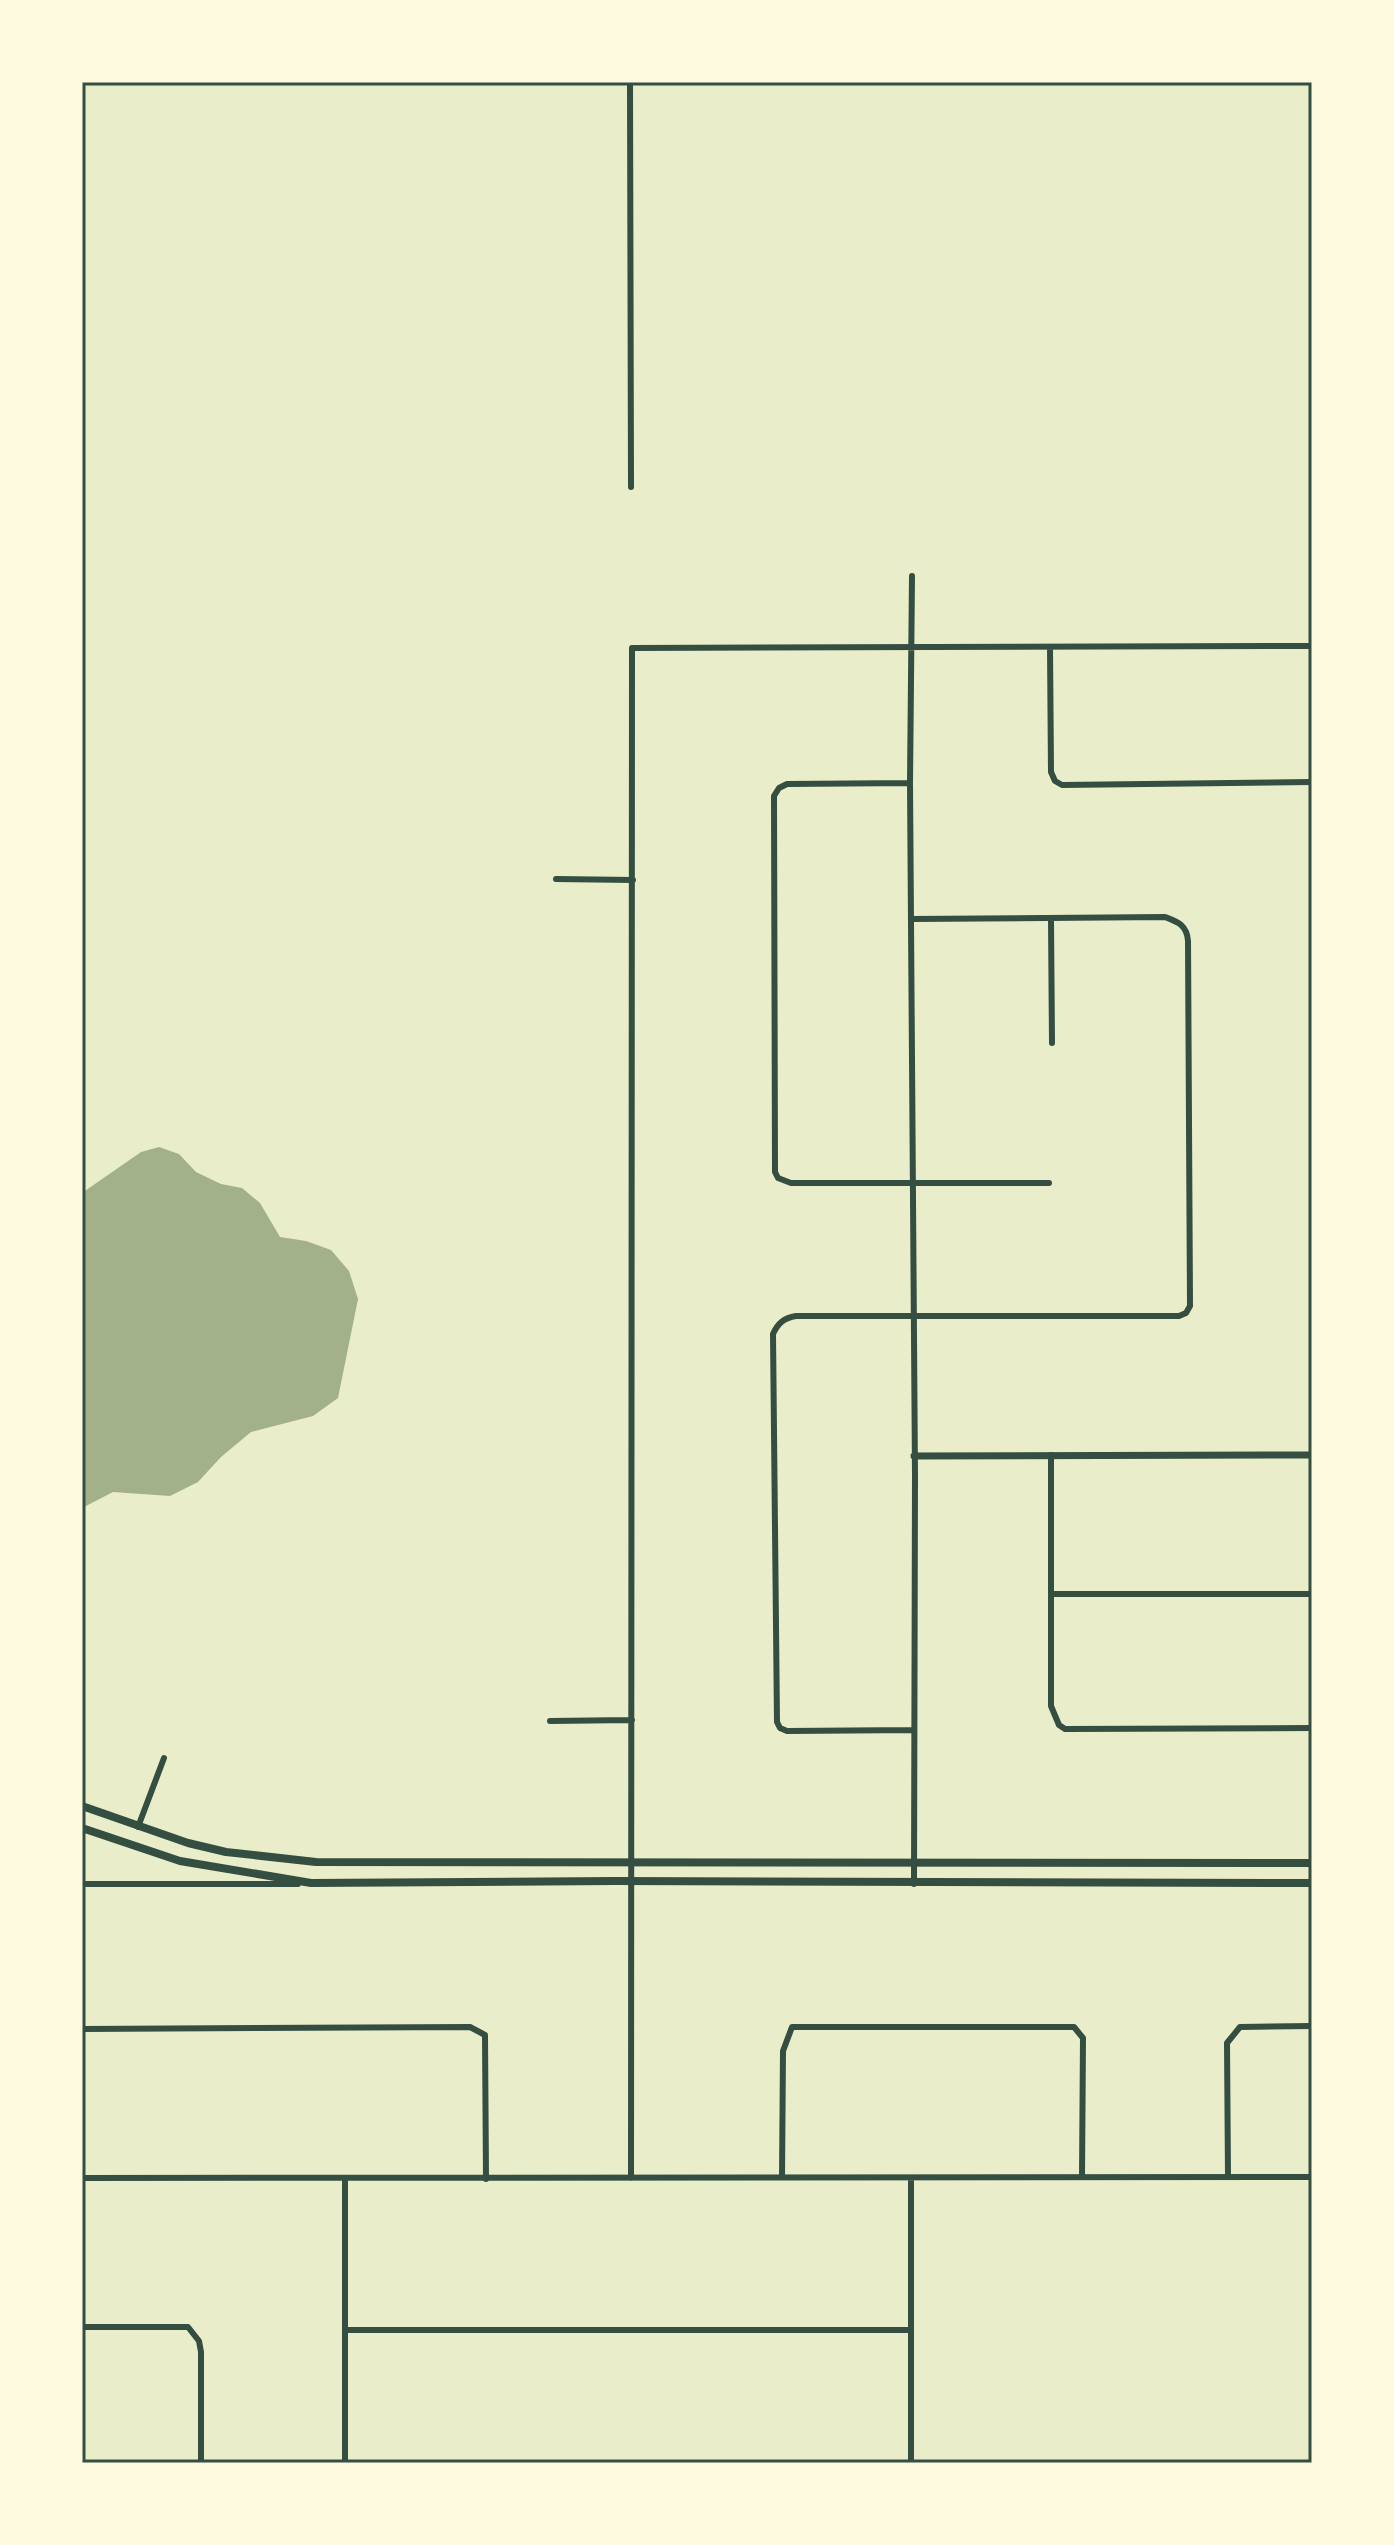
<svg xmlns="http://www.w3.org/2000/svg" width="1394" height="2545" font-family="Montserrat,sans-serif">
<style>
.water{fill:#a3b18a}
.lines{fill:none;stroke-linecap:round;stroke-linejoin:round}
.minor{stroke:#344e41;stroke-width:6}
.tertiary{stroke:#344e41;stroke-width:7}
.secondary{stroke:#344e41;stroke-width:8}
.neatline{fill:none;stroke:#344e41;stroke-width:3}
</style>
<rect width="100%" height="100%" fill="#e9edc9"/>
<path class="water" d="M159,1147L179,1154L196,1172L221,1184L242,1188L260,1203L280,1237L306,1241L331,1250L349,1271L358,1299L338,1398L313,1416L251,1432L221,1457L198,1482L170,1496L113,1492L82,1508V1193L141,1152Z"/>
<g class="lines">
<path class="minor" d="M630,82L631,487
M912,576L910,783L915,1475L914,1884
M1050,647L1051,772L1055,781L1062,785L1312,782
M910,783L787,784L779,788L774,796L775,1172L778,1178L791,1183H1049
M556,879L633,880
M911,919L1165,917C1178,922 1187,925 1188,941L1190,1306L1186,1313L1179,1316H796C784,1318 778,1323 773,1334L777,1722L780,1728L787,1731L914,1730
M1051,920L1052,1043
M1051,1455V1706L1059,1725L1065,1729L1312,1728
M1051,1594H1312
M550,1721L632,1720
M138,1827L164,1758
M82,1884H298
M82,2029L470,2027L485,2035L486,2179
M782,2177L783,2051L792,2027H1074L1083,2038L1082,2176
M1228,2177L1227,2043L1240,2027L1312,2026
M82,2178L1312,2177
M631,2178L632,648L1312,646
M82,2327H188L199,2341L201,2352V2463
M346,2330H911
M345,2463V2179
M911,2463V2178"/>
<path class="tertiary" d="M914,1456L1312,1455"/>
<path class="secondary" d="M82,1806L188,1843L226,1852L316,1862L1312,1863
M82,1828L180,1861L311,1883L615,1881L1312,1883"/>
</g>
<rect width="1394" height="2545" fill="none" stroke="#fefae0" stroke-width="168"/>
<rect x="84" y="84" width="1226" height="2377" class="neatline"/>
</svg>
